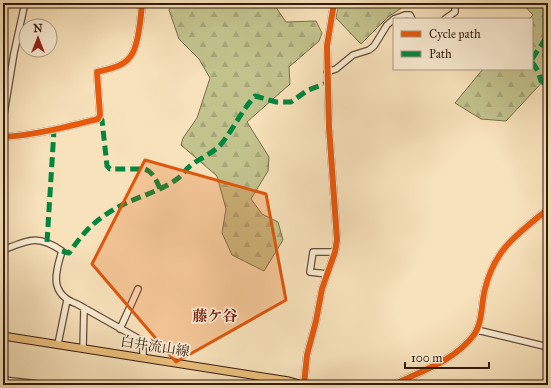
<svg xmlns="http://www.w3.org/2000/svg" width="551" height="388" font-family="'IM FELL Great Primer','Noto Serif JP',serif">
<style>
.forest{fill:url(#forest-firs);stroke:#7a6e4c}
.lines{fill:none;stroke-linecap:round;stroke-linejoin:round}
.minor-casing{stroke:#644d38;stroke-width:8}
.major-casing{stroke:#321b0c;stroke-width:9}
.minor{stroke:#faecd3;stroke-width:5.5}
.major{stroke:#ecc17e;stroke-width:7}
.quiet{stroke:#00873e;stroke-width:5;stroke-dasharray:10 5;stroke-linecap:butt}
.cycleway-casing{stroke:#faecd3;stroke-width:8}
.cycleway{stroke:#e8590c;stroke-width:6}
.marked{fill:#df560c;fill-opacity:0.2;stroke:#df560c;stroke-width:3;stroke-linejoin:round}
.labels{text-anchor:middle;stroke-width:3.5;stroke-linejoin:round;paint-order:stroke}
.street-label{font-size:14px;fill:#321b0c;stroke:#faecd3}
.neighbourhood-label{font-size:15px;font-weight:bold;fill:#7a1f14;stroke:#faecd3}
</style>
<defs>
<pattern id="forest-firs" width="22" height="20" patternUnits="userSpaceOnUse"><rect width="22" height="20" fill="#c2c28d"/><path d="M5 1l3.5 6h-7zM16 11l3.5 6h-7z" fill="#a7a678"/></pattern>
</defs>
<rect width="100%" height="100%" fill="#f8e2bb"/>
<filter id="stains"><feTurbulence type="fractalNoise" baseFrequency=".005" numOctaves="4"/><feColorMatrix values="0 0 0 0 .2 0 0 0 0 .09 0 0 0 0 .02 0 0 0 .5 -.17"/></filter>
<radialGradient id="worn" r=".72"><stop offset=".6" stop-color="#630" stop-opacity="0"/><stop offset="1" stop-color="#630" stop-opacity=".3"/></radialGradient>
<path class="forest" d="M173,3H273L286,22L316,21L322,33L319,41L289,67L290,84L247,122L269,157L268,171L251,199L262,214L278,222L283,240L264,271L232,255L222,233L226,209L217,176L181,145L183,138L197,118L210,78L199,59L179,39L169,10Z
M338,3H409L388,17L361,44L336,18Z
M522,3H548V76L506,121L481,119L455,103L483,69H532V19H529L533,15Z"/>
<g class="lines">
<g class="minor-casing">
<path id="minor" d="M394,19L405,15H410L412,19
M445,19L455,12V3
M327,72L336,69L353,55L369,50L374,46L387,25L394,19
M3,120L14,53L25,3
M3,137C36,135 66,127 98,119L100,115L97,72C108,69 123,67 130,57C139,47 141,16 142,3
M3,250C29,240 37,234 62,251C55,273 49,294 77,304L139,339L143,344V358
M327,274L310,272L313,252H335
M120,329L138,289
M477,330L548,347
M58,344L67,300
M83,348L84,308
M3,380L48,385
M304,385L307,355L316,321L322,289L335,252L337,240L329,127L327,46L334,3
M393,385C421,371 454,361 473,336C483,324 481,303 485,289C495,248 518,234 548,209"/>
</g>
<g class="major-casing">
<path id="major" d="M3,336L289,381L303,385"/>
</g>
<use href="#minor" class="minor"/>
<use href="#major" class="major"/>
<path class="quiet" d="M532,59L548,35
M532,62L538,71L541,81L548,86
M99,117L102,120L107,166L110,169H145C153,172 157,181 160,189
M47,242L54,130
M62,251L69,253C85,230 97,218 122,205C140,196 161,191 177,179C182,176 185,170 190,166C200,158 214,153 222,143C234,128 242,110 255,96L276,102H291L308,90L327,83"/>
<g class="cycleway-casing">
<path id="cycleway" d="M3,137C36,135 66,127 98,119L100,115L97,72C108,69 123,67 130,57C139,47 141,16 142,3
M304,385L307,355L316,321L322,289L335,252L337,240L329,127L327,46L334,3
M393,385C421,371 454,361 473,336C483,324 481,303 485,289C495,248 518,234 548,209"/>
</g>
<use href="#cycleway" class="cycleway"/>
</g>
<path class="marked" d="M145,160L266,194L286,300L176,362L92,264Z"/>
<g class="labels">
<g class="street-label">
<text transform="translate(155 346) rotate(9)" y="5">白井流山線</text>
</g>
<g class="neighbourhood-label">
<text x="215" y="321">藤ケ谷</text>
</g>
</g>
<rect width="551" height="388" fill="none" stroke="#f8e2bb" stroke-width="16"/>
<rect x="4" y="4" width="543" height="380" fill="none" stroke="#321b0c" stroke-width="2"/>
<rect x="8" y="8" width="535" height="372" fill="none" stroke="#321b0c"/>
<rect x="393" y="18" width="140" height="52" fill="#faecd3" stroke="#aa9883"/>
<rect x="401" y="31" width="20" height="6" fill="#e8590c" stroke="#aa9883"/>
<text x="429" y="38" font-size="12" fill="#321b0c">Cycle path</text>
<rect x="401" y="51" width="20" height="6" fill="#00873e" stroke="#aa9883"/>
<text x="429" y="58" font-size="12" fill="#321b0c">Path</text>
<g transform="translate(38 38)"><circle r="19" fill="#faecd3" stroke="#aa9883"/>
<path d="M0-3L7 15L0 10L-7 15Z" fill="#8f2418"/>
<text y="-6" font-size="11" font-weight="bold" text-anchor="middle" fill="#321b0c">N</text>
</g>
<path d="M405 362v6h84v-6" fill="none" stroke="#321b0c" stroke-width="2"/>
<text x="411" y="362" font-size="12" fill="#321b0c" stroke="#faecd3" stroke-width="3" paint-order="stroke">100 m</text>
<rect width="100%" height="100%" filter="url(#stains)"/>
<rect width="100%" height="100%" fill="url(#worn)"/>
</svg>
